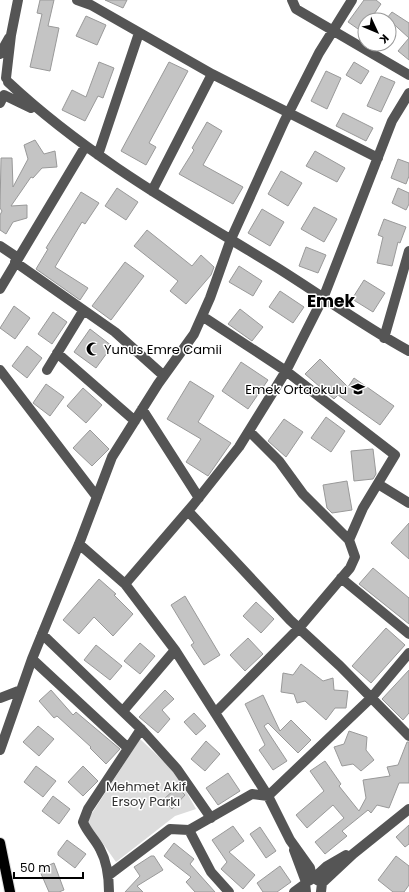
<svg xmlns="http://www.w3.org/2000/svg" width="409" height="892" font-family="Poppins,sans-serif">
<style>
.green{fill:#dcdcdc}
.building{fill:#c4c4c4;stroke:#999}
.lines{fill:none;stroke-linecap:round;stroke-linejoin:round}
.major-casing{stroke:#dbdbdb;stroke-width:12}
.minor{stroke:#555;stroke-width:10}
.major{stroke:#000;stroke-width:10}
.labels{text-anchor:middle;stroke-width:3;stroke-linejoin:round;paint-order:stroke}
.poi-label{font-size:13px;fill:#000;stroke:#fff;text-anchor:start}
.park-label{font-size:13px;fill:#333;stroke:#fff}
.district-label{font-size:17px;font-weight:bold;fill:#000;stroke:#fff}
</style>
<rect width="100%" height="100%" fill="#fff"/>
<path class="green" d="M140,739L175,772L196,809L175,816L116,862L87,821Z"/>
<path class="building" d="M40,0H54L48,26L59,28L50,71L30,67L42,14L37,13Z
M105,0H127L123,8Z
M364,0H376L381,4L370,20H365V26L361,31L348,22Z
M392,12L409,23V60L398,51L409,38L387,18Z
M86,16L106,25L97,45L76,36Z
M99,62L114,68L103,98L98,96L85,121L62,110L72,90L86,97Z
M169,62L188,71L149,143L156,147L146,165L121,151Z
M354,62L369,71L361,84L346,75Z
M326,71L341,78L327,109L311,101Z
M381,76L395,82L381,112L367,106Z
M343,113L373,128L366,141L336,126Z
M207,122L222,131L203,165L243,187L233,204L179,174L194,150L192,148Z
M35,140L44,154L55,151L57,167L42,168L33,178L31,177L11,206L27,205V218L13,222L6,234L0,230V215L2,211L0,208L1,158H12L13,187L28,159L24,145Z
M315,151L345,168L337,182L306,166Z
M398,159L409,163V176L406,184L391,178Z
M281,171L302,183L288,206L268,194Z
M117,188L138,202L126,220L105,206Z
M398,188L409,193V204L406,210L392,203Z
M81,192L99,203L85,224L82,222L55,267L88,288L80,300L36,269L48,249L46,248Z
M314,207L337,219L324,242L301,229Z
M262,209L284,222L270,246L248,233Z
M384,219L406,227L400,243L398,242L392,266L377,263L383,237L378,235Z
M147,230L192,266L201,255L214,267L211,275L186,304L170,291L178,281L134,246Z
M306,247L326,255L318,273L299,266Z
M125,262L144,276L111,320L92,306Z
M239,266L262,281L253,296L229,282Z
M364,280L385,293L373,312L352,299Z
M280,291L304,307L293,323L269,307Z
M14,306L30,318L15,339L0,328Z
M240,309L263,327L252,341L228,324Z
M53,312L67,322L52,344L38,334Z
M90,329L112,346L96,368L74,352Z
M27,346L42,358L27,378L12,366Z
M320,359L348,387L354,378L394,406L380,425L338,395L334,399L305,374Z
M241,362L268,380L248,409L222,391Z
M190,381L214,396L198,422L231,443L208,476L186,462L201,439L167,419Z
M46,384L64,397L50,416L33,403Z
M83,388L102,405L86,423L67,406Z
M326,417L345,431L331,452L311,438Z
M284,419L303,432L286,457L268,441Z
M90,430L109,449L92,466L73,448Z
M373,449L376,474L373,479L354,481L351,451Z
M347,481L352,510L332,513L327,508L323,485Z
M409,523V559L391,543Z
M373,568L409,598V624L359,584Z
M99,579L116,594L114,595L133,614L113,636L94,617L79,634L63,620Z
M185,596L220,655L204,665L191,645L194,643L171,605Z
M256,602L274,619L261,633L243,616Z
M386,628L405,645L371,683L352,666Z
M248,638L263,654L245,671L230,655Z
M140,643L155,656L140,674L124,661Z
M96,645L122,666L110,680L84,660Z
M301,664L323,681L333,678L334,690L348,691L346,708H335L326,720L305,701L297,703L294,694L281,692L283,673L293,675Z
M409,670V713L403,720L382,699Z
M51,690L73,715L76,712L120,749L106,764L90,748L91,747L57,716L54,718L39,701Z
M165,690L174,699L162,710L170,719L158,733L139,717Z
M263,695L280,731L291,720L311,740L298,753L268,723L264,726L287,761L273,770L259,750L265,745L245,704Z
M194,713L206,726L196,735L184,722Z
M38,726L54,739L39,756L23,742Z
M349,731L367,737L366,750L374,760L361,771L353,764L342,766L334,747L344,744Z
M206,741L220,754L205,771L191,759Z
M407,742H409V783H399L389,808L377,805L371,813L368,810L342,831L347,836L325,854L315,842L344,818L333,805L307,828L296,815L324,791L310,771L325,761L341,784L339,786L359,811L366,798L363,780L390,776L387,767L398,765Z
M36,766L56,781L43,797L24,782Z
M83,766L98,781L83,796L68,782Z
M228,773L240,791L218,805L206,788Z
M177,787L185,795L172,809L163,800Z
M53,796L70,809L59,824L42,811Z
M409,825V844L405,847L396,837Z
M233,826L244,841L229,852L255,875L243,889L221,869L227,862L212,840Z
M260,827L276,851L266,858L250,834Z
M67,840L86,854L75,868L58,855V852Z
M174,843L194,859L190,864L215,892H195L186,882L191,877L164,856Z
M151,856H154L163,870L137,886L143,892H125L140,876L134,867Z
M396,856L409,866V885L404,892H393L378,880Z
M54,863L64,890L59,892H49L39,869Z
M280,866L291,882L277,892H263L257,883Z"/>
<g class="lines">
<g class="major-casing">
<path id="major" d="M0,843L10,892"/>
</g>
<path class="minor" d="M77,0L91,5L212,74L378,158
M292,0L296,9L409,75
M0,54L9,38
M6,78L11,35L18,0
M8,82C88,157 183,210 276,267C321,295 363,326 409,351
M0,103L4,95L31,108
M98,155L139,33
M152,191L212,74
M0,246L18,258
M15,262L115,332L164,376
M0,289L85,147
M202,316L286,371L395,455L363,508L349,540L355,557L350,568L299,628L215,713
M384,338L409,251
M57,353L135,421
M0,370L97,497
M47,370L83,311
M142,409L199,498
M249,431L279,461L303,494L349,540
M378,484L409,503
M188,511L290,620L340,666L409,736
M79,544L125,584L175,650L268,796L290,840L310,868L312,878
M341,578L409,634
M125,584L193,505L239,447L286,371L324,296L392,121L409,93
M42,634L141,729L177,769L211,818
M32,659L128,748
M0,698L21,690
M123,711L175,650
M0,750L32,659L79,544L112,457L158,384L194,334L210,298L231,239L284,122L319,53L352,0
M189,830L211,872L229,892
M294,850L306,882
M109,875L170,829L189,830L252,794L268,796L372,697L409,653
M314,878L327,866L346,855
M322,883L353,854L409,809
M109,892C109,877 107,862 100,849C95,839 87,832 83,822L88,809L141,729
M294,892L305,884
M306,892L305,883L314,878L322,883L321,892"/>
<use href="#major" class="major"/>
</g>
<defs>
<g id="mosque-bare" transform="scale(1.08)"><path d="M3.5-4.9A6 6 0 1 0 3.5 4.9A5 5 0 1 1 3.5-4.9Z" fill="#000" stroke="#fff" stroke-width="2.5" paint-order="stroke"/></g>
<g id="school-bare" transform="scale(1.08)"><path d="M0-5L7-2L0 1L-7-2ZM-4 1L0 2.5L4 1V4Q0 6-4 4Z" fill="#000" stroke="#fff" stroke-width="2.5" paint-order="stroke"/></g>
</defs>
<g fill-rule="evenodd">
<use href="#mosque-bare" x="93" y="349"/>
<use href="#school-bare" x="358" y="389"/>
</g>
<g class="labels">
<g class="poi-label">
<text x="104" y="354">Yunus Emre Camii</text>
<text x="347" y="394" text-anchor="end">Emek Ortaokulu</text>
</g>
<g class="park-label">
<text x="146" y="791">Mehmet Akif<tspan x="146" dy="15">Ersoy Parkı</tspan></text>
</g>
<g class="district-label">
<text x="331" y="307">Emek</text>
</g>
</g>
<g transform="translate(377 32) rotate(134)"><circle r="19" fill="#ffffff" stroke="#999999"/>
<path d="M0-3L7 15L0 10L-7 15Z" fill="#000000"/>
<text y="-6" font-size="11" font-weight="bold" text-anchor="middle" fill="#000000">K</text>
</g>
<path d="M14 872v6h69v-6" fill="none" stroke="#000000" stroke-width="2"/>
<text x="20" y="872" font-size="12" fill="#000000" stroke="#ffffff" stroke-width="3" paint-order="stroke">50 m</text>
</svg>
